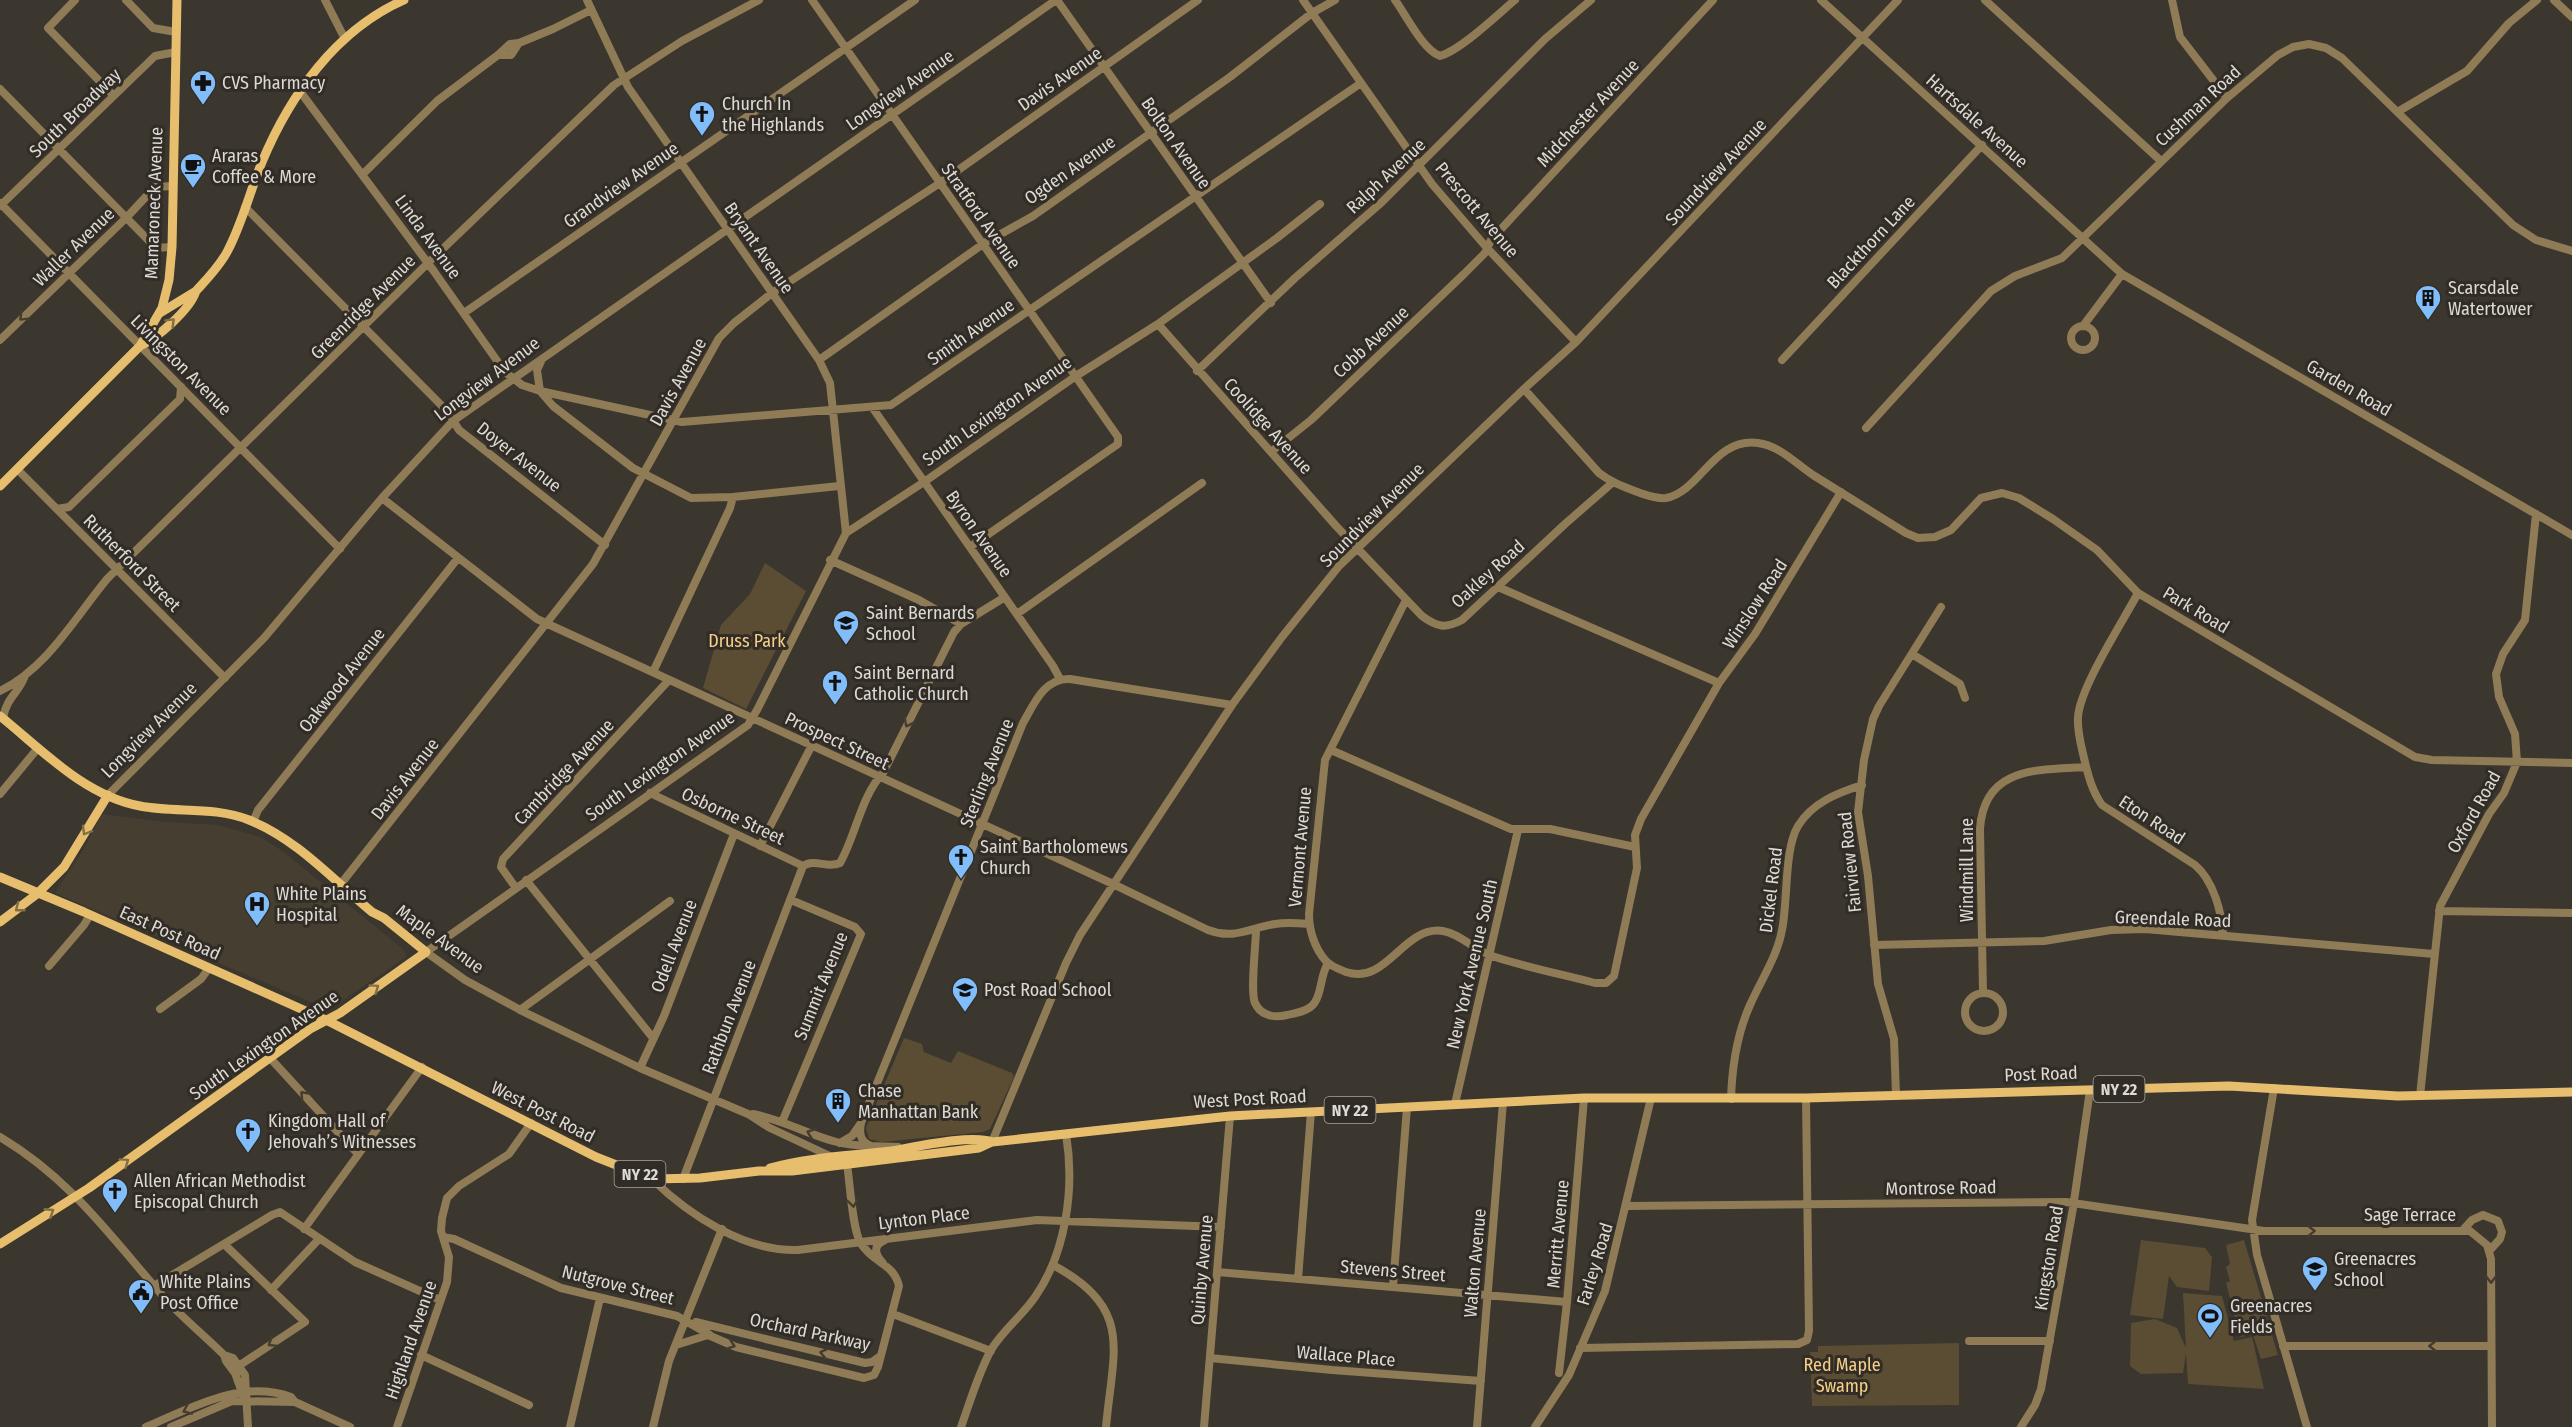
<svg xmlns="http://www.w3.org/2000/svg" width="2572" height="1427" font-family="'Fira Sans Condensed',sans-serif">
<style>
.built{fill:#463f31}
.green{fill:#5a4d34}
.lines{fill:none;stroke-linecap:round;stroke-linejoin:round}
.minor{stroke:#8f7b56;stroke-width:8}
.major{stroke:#e7be6d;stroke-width:9}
.oneway{stroke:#443c2f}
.oneway2{stroke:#836e45}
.labels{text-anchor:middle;stroke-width:6;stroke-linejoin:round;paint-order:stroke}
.shield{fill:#312c25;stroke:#a9a6a0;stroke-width:1.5}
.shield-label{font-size:16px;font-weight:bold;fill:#dddad5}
.street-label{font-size:18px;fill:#dddad5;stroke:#312c25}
.poi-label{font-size:18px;fill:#dddad5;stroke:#312c25;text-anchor:start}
.park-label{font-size:18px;fill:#f6d088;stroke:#312c25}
</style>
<rect width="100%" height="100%" fill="#3b362e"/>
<path class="built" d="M102,814L165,822L219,825L260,837L281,850L328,888L404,950L406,957L329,1010L55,893L83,850Z"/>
<path class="green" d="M765,563L806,591L746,709L703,688L721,625L750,594Z
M904,1038L922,1044L924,1052L951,1063L958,1051L1012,1073L1014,1077L990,1129L983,1132L882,1142L869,1139L866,1128Z
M2141,1240L2205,1248L2212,1257L2209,1291L2177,1287L2169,1276L2163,1319L2130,1315Z
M2244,1240L2278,1355L2261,1359L2253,1335L2240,1337L2226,1283L2230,1281L2226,1267L2230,1264L2226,1245Z
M2183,1293L2222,1296L2234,1341L2252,1337L2264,1389L2188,1384L2186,1353L2183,1373L2141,1374L2130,1366L2131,1323L2155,1319L2177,1328L2186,1348Z
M1959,1343V1405L1812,1406L1810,1352H1818V1346Z"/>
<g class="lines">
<path class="minor" d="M75,0L48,28L113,95
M126,0L153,28L176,32
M325,0L345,39
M587,0L628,87L819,360L830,383L846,533
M812,0L1118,437V444L970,547
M1057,0L1271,303
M1303,0L1432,184L1487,248L1576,342
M1395,0C1406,15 1423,50 1440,56C1461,50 1497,15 1515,0
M1821,0L2122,274L2572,535
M1985,0L2161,161
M2172,0L2180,37L2227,98
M2554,0L2572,17
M498,55H511L519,43
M0,89L156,248L172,247
M299,90L433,270L505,372L522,385L540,391L553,406L633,468L691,498L733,497L839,486
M2399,111L2467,71L2509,23L2537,0
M363,174L437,101L498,55L510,44L519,43L553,29L591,10
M0,203L340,549
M0,206L155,56L176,52
M245,207L447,411L459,430L605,545
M464,313L915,0
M1158,324L1337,527L1422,616C1437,627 1445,629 1462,620L1565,524L1612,483
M2083,326L2122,274
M2071 338a12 12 0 1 1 24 0a12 12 0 1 1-24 0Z
M0,340L126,218L155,187L173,186
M542,359L537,370L540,391L682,422L891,405L1361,83
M819,360L983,244L1033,216L1230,77L1312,13L1335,0
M1782,360L1982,145
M1197,371L1295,278L1382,202L1545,39L1591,0
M1524,389L1599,473C1612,483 1624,487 1640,493C1649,496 1657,499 1666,498C1700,492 1714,437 1758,443C1780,446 1795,463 1813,475C1844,494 1875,514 1906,533L1918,538L1935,537L1951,530L1981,498L2002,493L2019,498L2053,519L2097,550L2138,593L2415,757L2432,760L2572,763
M872,407L1053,666L1060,679
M1866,428L1991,291L2015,276L2062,258L2227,98L2278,55L2293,47L2309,44L2326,48L2342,58L2513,225L2536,240L2572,251
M1271,452L1311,420L1464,274L1485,253L1491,240L1713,0
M18,470L225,678
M382,498L537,619L1113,884L1208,930C1234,940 1250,928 1275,924C1286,922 1298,923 1309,924
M57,509L69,507L180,399L181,387
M830,560L919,600L961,624
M1498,587L1719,683
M2138,593C2122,623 2080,687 2078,717C2077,731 2081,745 2084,758C2088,775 2092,791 2102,805L2195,865C2213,880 2222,912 2223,935
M1406,600L1325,760L1309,914C1309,931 1315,949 1326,961C1332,967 1339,969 1346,972C1387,986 1403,925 1443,931C1461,934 1474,950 1492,956C1525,967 1561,974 1595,983H1606L1614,976L1637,868L1635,835L1641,819L1719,683L1755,634L1841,492
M1017,614L1202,483
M1912,654L1960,684L1965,698
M653,672L730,508L733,497
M0,691C47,668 74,619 107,579L428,263L614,85L682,41L759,0
M3,718C7,697 17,695 24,678
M1331,750L1511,829H1550L1635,847
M650,793L803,866
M0,794L38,748
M108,795L264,638L382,498L453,421L1056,0
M253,822L258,810L458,558
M760,846L812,745
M803,866C815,858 827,869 840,863C856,835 861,796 883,773L954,632L961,624L1005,597
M526,880L653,1038
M340,885L593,564L719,338L734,323L772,293L940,183L1198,0
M516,888L501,867L503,859L669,680
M2439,911L2572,913
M1256,929C1256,944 1250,992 1255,1003C1261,1016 1274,1018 1287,1015C1296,1013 1310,1011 1315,1002C1322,992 1320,976 1328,963
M1874,945L2044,941L2111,930L2145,929L2434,954
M49,966L84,925L90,915
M1965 1012a19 19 0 1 1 38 0a19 19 0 1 1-38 0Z
M1983,993L1980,829C1984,766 2038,770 2086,767
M160,1009L201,979L209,968
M520,1010L670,901
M271,1059L358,1154
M640,1068L664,1016L734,834
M2274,1088L2252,1220L2257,1255L2307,1427
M1896,1095L1894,1039L1878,984L1868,876L1858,812L1864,760L1873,719L1879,706L1941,607
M2420,1096L2440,906L2489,814L2504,793L2517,762L2515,734L2499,697L2496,674L2503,654L2525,620L2536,514
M1731,1099C1732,1067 1737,1034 1750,1005C1761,980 1777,957 1782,930C1788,902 1784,849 1798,826C1812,803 1837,793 1862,785
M1455,1104L1518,830
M753,1114C781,1119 805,1133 833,1141C854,1147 876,1146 898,1147
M782,1122L861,934L855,927L791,900
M861,1123C859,1133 860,1142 871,1146
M0,1137C69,1178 109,1234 161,1294C180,1316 204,1335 224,1355L226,1361L235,1373L245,1401
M992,1142L1066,963L1080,935L1232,705L1282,637L1339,566L1524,389L1576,342L1898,0
M840,1143L852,1136L861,1123L1023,723C1034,704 1044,678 1070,679L1232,705
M832,1157L770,1128L748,1114L640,1068L524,1012L465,980L426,952L748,725L757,710L846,533L924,482L1076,376L1158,324L1277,238L1320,204
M652,1179C689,1215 745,1252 798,1250L1037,1220L1221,1227
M683,1179L803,866
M1627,1206L2066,1202L2264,1231H2470L2487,1245L2491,1259L2492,1427
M304,1229L422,1067
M2463,1230L2472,1220L2483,1215L2498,1221L2502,1232L2500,1239L2490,1250
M443,1237L454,1239L561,1288L677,1316L710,1335
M224,1244L305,1322L240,1365
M883,1263C874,1254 873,1245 885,1240
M1053,1265C1134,1309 1113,1349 1106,1427
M1217,1272L1567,1302
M1298,1279L1311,1112
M154,1286L272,1215L280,1212L355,1262L440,1300
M1393,1286L1407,1107
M271,1290L319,1239
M893,1314L991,1351
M696,1322L865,1363L872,1362L879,1357
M1969,1341H2050
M676,1345L708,1335L736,1347L864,1378L874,1375L878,1367L899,1286C894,1263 872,1263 860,1242C852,1226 850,1183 847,1164L843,1162
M2283,1346H2491
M1580,1348L1798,1344L1807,1340L1809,1331L1806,1098
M224,1355L233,1358L245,1375L248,1427
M421,1355L529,1405
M1210,1358L1332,1370L1481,1381
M1559,1373L1567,1302L1584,1098
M146,1427C193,1407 241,1379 291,1397L295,1402L350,1427
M171,1427L232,1401L295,1402
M397,1427L447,1282L449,1257L441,1231L442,1218L447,1198L459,1186L509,1154L531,1123
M570,1427L600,1298
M653,1427L669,1361L722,1229
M961,1427C970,1402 978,1374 991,1350C1003,1330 1022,1316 1035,1297C1066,1253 1075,1188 1066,1134
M1204,1427L1230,1116
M1477,1427L1503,1102
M1535,1427L1569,1375L1605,1291L1651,1098
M2021,1427L2035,1405L2041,1389L2073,1208L2090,1090"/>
<path class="major" d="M160,313L196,291
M140,346C157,338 190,310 196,291C207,279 219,267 227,252C242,224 250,191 262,162C290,95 336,30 404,0
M0,486L140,346L162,308L169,280L172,247L177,0
M0,716C42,750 85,796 140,806C176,813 214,806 249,820C297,839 333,880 372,912L384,918L426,952L340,1013L310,1029L89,1188L0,1244
M0,877L84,912L326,1020L596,1157L652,1179L700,1178L759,1171H792L979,1148L992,1142L1230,1116L1584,1098H1806L2229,1086L2398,1096L2572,1092
M0,922L37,894L64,867L108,795
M770,1168C810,1157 850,1156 891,1151C915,1147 972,1134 992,1142"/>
</g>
<defs><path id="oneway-chevron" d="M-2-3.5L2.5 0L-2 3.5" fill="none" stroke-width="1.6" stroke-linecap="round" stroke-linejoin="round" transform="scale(1.5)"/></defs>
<g class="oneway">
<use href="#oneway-chevron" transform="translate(23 317) rotate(135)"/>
<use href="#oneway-chevron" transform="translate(908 723) rotate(117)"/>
<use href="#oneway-chevron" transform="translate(304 1095) rotate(-133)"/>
<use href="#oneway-chevron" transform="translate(811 1133) rotate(-159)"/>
<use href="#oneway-chevron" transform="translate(853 1203) rotate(82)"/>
<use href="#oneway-chevron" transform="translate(2311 1231) rotate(-1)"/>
<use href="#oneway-chevron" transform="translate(2491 1279) rotate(90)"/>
<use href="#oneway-chevron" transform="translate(272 1343) rotate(148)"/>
<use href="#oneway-chevron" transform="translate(731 1345) rotate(19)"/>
<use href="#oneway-chevron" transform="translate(2433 1346) rotate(180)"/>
<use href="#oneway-chevron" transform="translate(824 1353) rotate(-167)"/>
<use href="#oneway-chevron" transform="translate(187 1410) rotate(157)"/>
</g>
<g class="oneway2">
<use href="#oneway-chevron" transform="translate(171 322) rotate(-45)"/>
<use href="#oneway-chevron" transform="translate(86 831) rotate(120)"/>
<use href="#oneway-chevron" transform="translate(19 908) rotate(142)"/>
<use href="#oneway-chevron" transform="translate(375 988) rotate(-35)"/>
<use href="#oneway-chevron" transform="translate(125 1162) rotate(-35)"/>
<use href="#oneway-chevron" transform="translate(50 1212) rotate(-33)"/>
</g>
<defs>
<g id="pharmacy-pin" transform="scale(1.35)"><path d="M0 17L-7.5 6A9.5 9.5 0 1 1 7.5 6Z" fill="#80bdfa" stroke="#312c25"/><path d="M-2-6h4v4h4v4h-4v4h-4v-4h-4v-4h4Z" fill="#111"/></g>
<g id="church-pin" transform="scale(1.35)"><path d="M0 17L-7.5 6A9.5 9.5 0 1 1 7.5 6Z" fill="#80bdfa" stroke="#312c25"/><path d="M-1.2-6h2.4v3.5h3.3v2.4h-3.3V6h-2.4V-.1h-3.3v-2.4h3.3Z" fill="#111"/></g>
<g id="cafe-pin" transform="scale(1.35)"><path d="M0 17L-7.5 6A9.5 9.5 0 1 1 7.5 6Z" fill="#80bdfa" stroke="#312c25"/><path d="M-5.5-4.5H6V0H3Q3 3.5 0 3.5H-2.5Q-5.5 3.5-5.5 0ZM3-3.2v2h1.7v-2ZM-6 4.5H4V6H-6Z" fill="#111"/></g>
<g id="building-pin" transform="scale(1.35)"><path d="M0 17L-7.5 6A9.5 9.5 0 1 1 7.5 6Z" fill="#80bdfa" stroke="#312c25"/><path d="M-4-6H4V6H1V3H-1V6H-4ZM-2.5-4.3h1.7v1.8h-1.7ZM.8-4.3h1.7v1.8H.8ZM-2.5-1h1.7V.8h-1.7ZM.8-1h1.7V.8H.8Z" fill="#111"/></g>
<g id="school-pin" transform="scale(1.35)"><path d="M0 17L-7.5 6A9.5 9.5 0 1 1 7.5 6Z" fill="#80bdfa" stroke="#312c25"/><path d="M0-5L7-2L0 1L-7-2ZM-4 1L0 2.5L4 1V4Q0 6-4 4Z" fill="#111"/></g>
<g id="hospital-pin" transform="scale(1.35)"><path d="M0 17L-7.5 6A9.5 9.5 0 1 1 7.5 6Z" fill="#80bdfa" stroke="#312c25"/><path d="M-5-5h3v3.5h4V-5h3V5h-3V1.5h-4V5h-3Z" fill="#111"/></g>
<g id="civic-pin" transform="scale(1.35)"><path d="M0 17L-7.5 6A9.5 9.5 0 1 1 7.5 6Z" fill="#80bdfa" stroke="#312c25"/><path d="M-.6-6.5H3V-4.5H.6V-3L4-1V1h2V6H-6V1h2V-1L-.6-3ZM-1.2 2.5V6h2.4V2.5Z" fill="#111"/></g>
<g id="stadium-pin" transform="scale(1.35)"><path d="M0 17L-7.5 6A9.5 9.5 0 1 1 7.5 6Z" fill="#80bdfa" stroke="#312c25"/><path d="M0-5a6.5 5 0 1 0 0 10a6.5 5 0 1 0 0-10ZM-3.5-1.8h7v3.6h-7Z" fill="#111"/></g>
</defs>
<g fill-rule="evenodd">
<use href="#pharmacy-pin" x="203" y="83"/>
<use href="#church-pin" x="702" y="114"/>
<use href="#cafe-pin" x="193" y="166"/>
<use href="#building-pin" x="2428" y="298"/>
<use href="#school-pin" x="846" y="623"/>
<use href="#church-pin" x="835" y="683"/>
<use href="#church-pin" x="961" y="857"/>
<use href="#hospital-pin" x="257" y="904"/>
<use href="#school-pin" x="965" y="990"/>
<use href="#building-pin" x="838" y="1101"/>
<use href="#church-pin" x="248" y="1131"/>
<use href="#church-pin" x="115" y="1191"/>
<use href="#school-pin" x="2315" y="1269"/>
<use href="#civic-pin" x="141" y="1292"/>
<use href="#stadium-pin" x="2210" y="1316"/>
</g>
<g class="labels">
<g class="shield">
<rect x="2093.5" y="1076" width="51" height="26" rx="4.5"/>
<rect x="1324.5" y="1097" width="51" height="26" rx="4.5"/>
<rect x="614.5" y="1161" width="51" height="26" rx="4.5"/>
</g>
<g class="shield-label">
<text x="2119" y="1095">NY 22</text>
<text x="1350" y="1116">NY 22</text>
<text x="640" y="1180">NY 22</text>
</g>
<g class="street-label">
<text transform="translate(1060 79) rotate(-35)" y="6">Davis Avenue</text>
<text transform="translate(900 90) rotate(-35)" y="6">Longview Avenue</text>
<text transform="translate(2198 106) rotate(-43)" y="6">Cushman Road</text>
<text transform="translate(75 113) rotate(-44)" y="6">South Broadway</text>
<text transform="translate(1588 113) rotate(-47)" y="6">Midchester Avenue</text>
<text transform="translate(1977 121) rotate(42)" y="6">Hartsdale Avenue</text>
<text transform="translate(1176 143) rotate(55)" y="6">Bolton Avenue</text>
<text transform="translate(1070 170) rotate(-35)" y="6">Ogden Avenue</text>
<text transform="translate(1716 172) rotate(-47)" y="6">Soundview Avenue</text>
<text transform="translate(1386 176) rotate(-43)" y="6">Ralph Avenue</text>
<text transform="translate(621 185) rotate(-35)" y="6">Grandview Avenue</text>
<text transform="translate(154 203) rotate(-88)" y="6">Mamaroneck Avenue</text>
<text transform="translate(1477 210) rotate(50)" y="6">Prescott Avenue</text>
<text transform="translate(981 216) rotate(55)" y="6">Stratford Avenue</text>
<text transform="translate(428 237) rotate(54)" y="6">Linda Avenue</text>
<text transform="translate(1871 242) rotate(-47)" y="6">Blackthorn Lane</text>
<text transform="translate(74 247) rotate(-44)" y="6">Waller Avenue</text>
<text transform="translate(759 248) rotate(55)" y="6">Bryant Avenue</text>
<text transform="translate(363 307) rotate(-45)" y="6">Greenridge Avenue</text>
<text transform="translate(971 332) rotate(-35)" y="6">Smith Avenue</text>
<text transform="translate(1371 342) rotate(-43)" y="6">Cobb Avenue</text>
<text transform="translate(181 365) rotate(45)" y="6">Livingston Avenue</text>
<text transform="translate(487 379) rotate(-37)" y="6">Longview Avenue</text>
<text transform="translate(678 382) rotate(-61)" y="6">Davis Avenue</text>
<text transform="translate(2349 388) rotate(30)" y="6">Garden Road</text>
<text transform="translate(997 411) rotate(-35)" y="6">South Lexington Avenue</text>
<text transform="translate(1268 426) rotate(48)" y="6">Coolidge Avenue</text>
<text transform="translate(519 457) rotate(38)" y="6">Doyer Avenue</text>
<text transform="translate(1372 515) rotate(-45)" y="6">Soundview Avenue</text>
<text transform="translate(979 534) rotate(55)" y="6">Byron Avenue</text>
<text transform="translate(132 563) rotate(45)" y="6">Rutherford Street</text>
<text transform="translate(1488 574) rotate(-42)" y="6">Oakley Road</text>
<text transform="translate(1755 604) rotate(-57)" y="6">Winslow Road</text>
<text transform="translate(2196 610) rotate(31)" y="6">Park Road</text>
<text transform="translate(342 680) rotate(-52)" y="6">Oakwood Avenue</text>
<text transform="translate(149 730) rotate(-45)" y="6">Longview Avenue</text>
<text transform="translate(837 741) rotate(25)" y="6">Prospect Street</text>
<text transform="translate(660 766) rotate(-35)" y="6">South Lexington Avenue</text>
<text transform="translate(564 772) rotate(-47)" y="6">Cambridge Avenue</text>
<text transform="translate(987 773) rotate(-68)" y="6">Sterling Avenue</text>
<text transform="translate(405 779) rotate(-52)" y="6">Davis Avenue</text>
<text transform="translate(2474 812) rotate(-61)" y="6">Oxford Road</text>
<text transform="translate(733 816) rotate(25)" y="6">Osborne Street</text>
<text transform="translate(2152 820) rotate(33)" y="6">Eton Road</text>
<text transform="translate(1300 847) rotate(-85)" y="6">Vermont Avenue</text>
<text transform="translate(1850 862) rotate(-96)" y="6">Fairview Road</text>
<text transform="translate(1967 870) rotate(-90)" y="6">Windmill Lane</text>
<text transform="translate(1771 890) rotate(-83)" y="6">Dickel Road</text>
<text transform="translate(2173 919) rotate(2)" y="6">Greendale Road</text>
<text transform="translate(170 933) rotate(24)" y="6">East Post Road</text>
<text transform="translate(440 939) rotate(36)" y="6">Maple Avenue</text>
<text transform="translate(674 946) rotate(-69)" y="6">Odell Avenue</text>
<text transform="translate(1472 964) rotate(-77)" y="6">New York Avenue South</text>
<text transform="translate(821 986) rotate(-68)" y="6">Summit Avenue</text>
<text transform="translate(729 1017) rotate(-69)" y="6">Rathbun Avenue</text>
<text transform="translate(264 1045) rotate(-35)" y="6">South Lexington Avenue</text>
<text transform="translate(2041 1074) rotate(-2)" y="6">Post Road</text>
<text transform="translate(1250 1099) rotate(-3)" y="6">West Post Road</text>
<text transform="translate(543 1112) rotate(27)" y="6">West Post Road</text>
<text transform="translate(1941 1188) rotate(-1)" y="6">Montrose Road</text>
<text x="2410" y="1221">Sage Terrace</text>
<text transform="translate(924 1218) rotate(-7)" y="6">Lynton Place</text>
<text transform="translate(1558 1234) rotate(-85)" y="6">Merritt Avenue</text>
<text transform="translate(2049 1258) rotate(-81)" y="6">Kingston Road</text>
<text transform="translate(1475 1263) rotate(-85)" y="6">Walton Avenue</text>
<text transform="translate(1595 1264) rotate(-73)" y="6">Farley Road</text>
<text transform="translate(1202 1270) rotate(-85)" y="6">Quinby Avenue</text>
<text transform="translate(1393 1271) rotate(5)" y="6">Stevens Street</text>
<text transform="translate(618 1285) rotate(14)" y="6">Nutgrove Street</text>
<text transform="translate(810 1332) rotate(12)" y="6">Orchard Parkway</text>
<text transform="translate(411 1340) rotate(-71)" y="6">Highland Avenue</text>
<text transform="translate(1346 1356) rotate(5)" y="6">Wallace Place</text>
</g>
<g class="poi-label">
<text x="222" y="89">CVS Pharmacy</text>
<text x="722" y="110">Church In<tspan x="722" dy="21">the Highlands</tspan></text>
<text x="212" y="162">Araras<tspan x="212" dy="21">Coffee &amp; More</tspan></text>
<text x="2448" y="294">Scarsdale<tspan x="2448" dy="21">Watertower</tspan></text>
<text x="866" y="619">Saint Bernards<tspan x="866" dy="21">School</tspan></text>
<text x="854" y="679">Saint Bernard<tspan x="854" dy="21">Catholic Church</tspan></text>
<text x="980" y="853">Saint Bartholomews<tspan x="980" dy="21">Church</tspan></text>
<text x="276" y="900">White Plains<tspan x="276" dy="21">Hospital</tspan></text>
<text x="984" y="996">Post Road School</text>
<text x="858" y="1097">Chase<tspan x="858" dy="21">Manhattan Bank</tspan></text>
<text x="268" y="1127">Kingdom Hall of<tspan x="268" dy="21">Jehovah’s Witnesses</tspan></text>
<text x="134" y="1187">Allen African Methodist<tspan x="134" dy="21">Episcopal Church</tspan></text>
<text x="2334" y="1265">Greenacres<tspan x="2334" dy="21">School</tspan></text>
<text x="160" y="1288">White Plains<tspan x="160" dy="21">Post Office</tspan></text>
<text x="2230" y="1312">Greenacres<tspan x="2230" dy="21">Fields</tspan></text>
</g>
<g class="park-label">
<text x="747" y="647">Druss Park</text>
<text x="1842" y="1371">Red Maple<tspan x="1842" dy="21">Swamp</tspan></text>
</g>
</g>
</svg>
